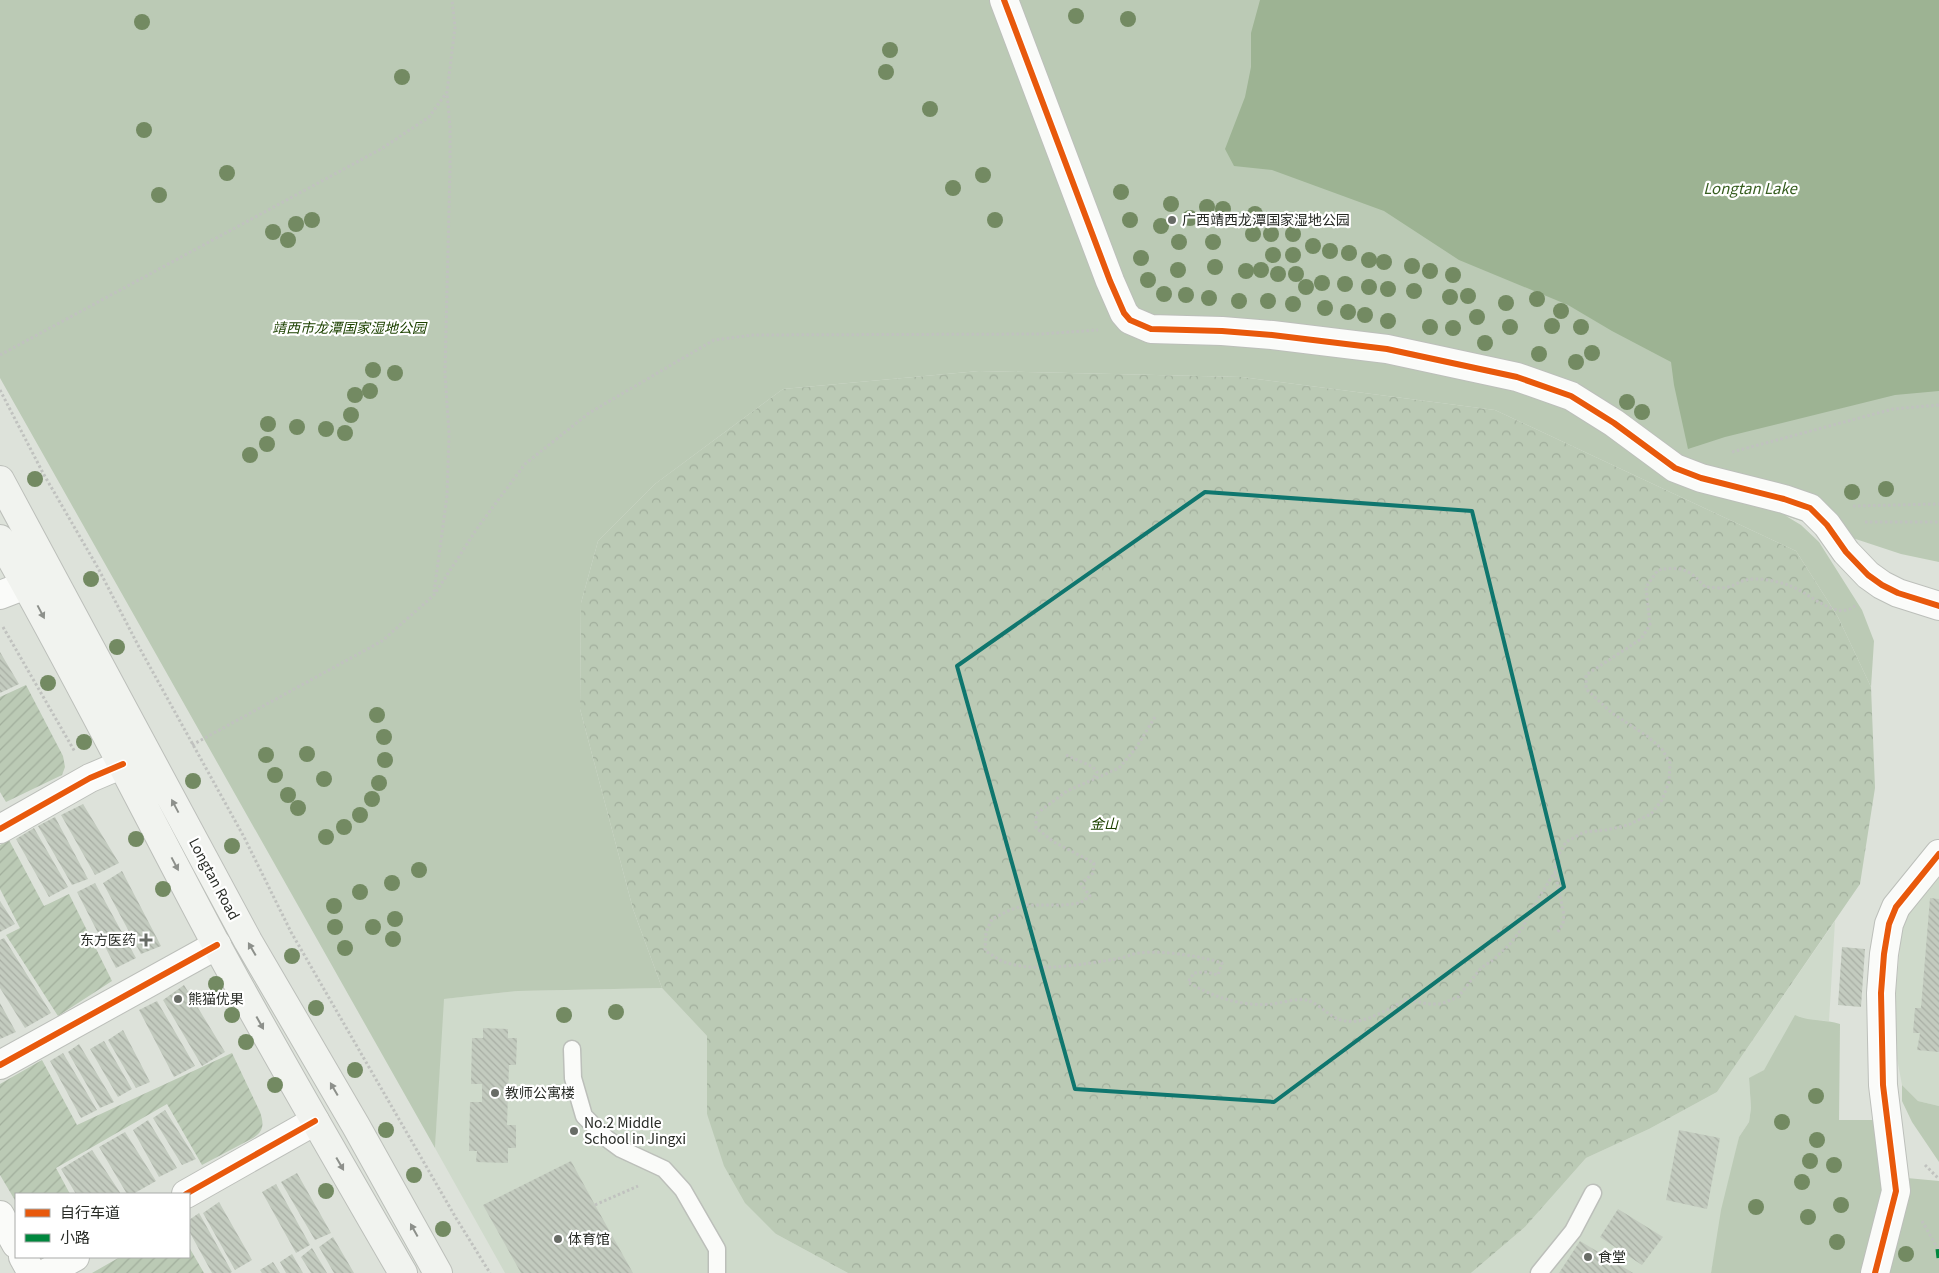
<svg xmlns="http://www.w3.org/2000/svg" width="1939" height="1273" font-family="Georgia,'Noto Sans SC',serif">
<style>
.built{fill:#cfdacb}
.forest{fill:url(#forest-crowns)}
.park{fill:#bbcab5}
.garden{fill:url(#garden-furrows)}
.water{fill:#9db393}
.building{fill:url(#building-back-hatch)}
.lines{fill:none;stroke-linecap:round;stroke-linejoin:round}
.service-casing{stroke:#bcbfba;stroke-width:19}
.minor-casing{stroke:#bcbfba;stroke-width:30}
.secondary-casing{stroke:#bcbfba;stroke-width:30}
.path{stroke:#c0c2bf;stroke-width:3;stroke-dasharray:2.5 2.5;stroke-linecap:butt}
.service{stroke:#fafbf9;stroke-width:16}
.minor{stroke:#fafbf9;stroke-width:28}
.secondary{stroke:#f1f3ef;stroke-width:28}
.quiet{stroke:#00873e;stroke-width:5;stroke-dasharray:10 5;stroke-linecap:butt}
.cycleway-casing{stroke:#fff;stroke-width:9}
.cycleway{stroke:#e8590c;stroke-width:6}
.tree{fill:#738a62}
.oneway{fill:#8d908b}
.marked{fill:none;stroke:#0f766e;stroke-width:4;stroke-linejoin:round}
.poi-dot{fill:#686c66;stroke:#fff;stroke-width:2}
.labels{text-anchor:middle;stroke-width:4.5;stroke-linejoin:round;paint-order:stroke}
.poi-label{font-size:14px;fill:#292c27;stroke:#fff;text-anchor:start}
.park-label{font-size:14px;font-style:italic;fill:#1d4200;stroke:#fff}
.street-label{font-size:14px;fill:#292c27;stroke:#fff}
.water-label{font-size:15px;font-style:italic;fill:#375e20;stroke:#fff}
</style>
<defs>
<pattern id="forest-crowns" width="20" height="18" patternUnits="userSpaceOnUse" patternTransform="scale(1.25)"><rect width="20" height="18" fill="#bbcab5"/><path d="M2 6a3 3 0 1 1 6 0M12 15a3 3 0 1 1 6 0" fill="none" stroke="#a1ae9c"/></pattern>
<pattern id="garden-furrows" width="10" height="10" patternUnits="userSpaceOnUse" patternTransform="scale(1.25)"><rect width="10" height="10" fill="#bbcab5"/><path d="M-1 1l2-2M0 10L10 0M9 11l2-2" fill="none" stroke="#a1ae9c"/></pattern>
<pattern id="building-back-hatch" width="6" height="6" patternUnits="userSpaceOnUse" patternTransform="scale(1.25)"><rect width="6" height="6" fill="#c3cbbf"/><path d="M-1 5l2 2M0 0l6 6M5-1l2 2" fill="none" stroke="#a8aea4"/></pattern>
</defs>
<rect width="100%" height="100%" fill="#dde2da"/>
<path class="built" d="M1939,875V1106L1918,1101L1902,1085L1896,1053L1894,1009L1902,928L1907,915Z
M1835,921L1829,1021L1805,1020L1774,1054L1764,1070L1749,1079L1751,1108L1749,1122L1739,1137L1711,1273H1471L1525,1227L1586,1158L1649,1129L1717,1092Z
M662,988L707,1036V1114L776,1234L848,1273H505L435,1148L443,999L518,991Z"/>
<path class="forest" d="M979,371L1242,377L1495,410L1796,551L1838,617L1871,687L1875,788L1860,884L1717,1092L1649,1129L1586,1158L1525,1227L1471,1273H848L776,1234L745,1203L724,1166L707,1114V1036L662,988L633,909L580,709L581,603L598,541L655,484L783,389Z"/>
<path class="park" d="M0,0H1939V562L1901,554L1786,516L1801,525L1819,542L1862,610L1874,641L1871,687L1838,617L1796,551L1495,410L1242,377L979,371L783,389L655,484L598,541L581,603L580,709L633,909L662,988L518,991L444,999L435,1148L0,378Z
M1795,1015C1809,1022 1825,1019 1840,1024L1839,1120H1874L1896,1177L1939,1181V1273H1711L1721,1210L1739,1137L1749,1122L1751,1108L1749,1078L1764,1070Z
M1902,1085L1918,1101L1939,1106V1162L1912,1122L1902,1101Z"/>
<path class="garden" d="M26,685L63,756L65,767L62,775L6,802L0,792V697Z
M9,840L44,906L69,894L112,981L58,1016L6,935L20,928L0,889V845Z
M232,1053L260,1112C264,1124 264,1131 253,1138L202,1165L167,1104L56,1168L70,1194H16V1202L0,1175V1084L42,1060L77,1125Z
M189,1247L204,1273H92L120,1257H189Z"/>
<path class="water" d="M1260,0H1939V391L1895,395L1725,437L1688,449L1674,385L1671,362L1612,331L1568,305L1459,260L1384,211L1272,170L1234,166L1225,149L1245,97L1251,67V33Z"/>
<path class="building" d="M0,652L19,684L0,693Z
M83,804L119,863L95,875L61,815Z
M55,817L88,879L72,885L38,826Z
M34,828L68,887L49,897L16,839Z
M122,871L161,946L141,954L103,883Z
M95,883L136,958L116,968L77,892Z
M1930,898L1939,899V1052L1917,1050L1920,1033H1913L1915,1008H1921Z
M0,901L15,924L0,932Z
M4,938L51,1013L25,1028L0,988V940Z
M1842,947L1865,949L1861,1007L1838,1005Z
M184,985L225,1052L202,1066L163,1000Z
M157,1001L195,1066L174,1077L139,1010Z
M0,1003L16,1032L0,1039Z
M483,1028L508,1029V1038H517L516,1065H509L507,1125H516V1148H508V1163L476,1162L477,1151H469L470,1102H482V1084H471L472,1038H483Z
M123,1030L150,1082L136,1088L108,1040Z
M104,1041L132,1089L118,1097L90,1049Z
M79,1044L114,1102L100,1108L68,1052Z
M63,1053L97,1110L81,1118L50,1061Z
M165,1110L196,1159L182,1165L153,1118Z
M148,1120L177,1168L159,1177L133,1130Z
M1679,1130L1720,1138L1707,1209L1666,1200Z
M125,1132L156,1181L133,1194H127L99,1147Z
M92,1150L121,1194H76L61,1169Z
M571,1161L595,1205L633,1273H521L483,1205Z
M297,1173L331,1233L315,1240L281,1182Z
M276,1184L310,1245L296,1253L262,1192Z
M219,1202L252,1260L235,1270L203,1213Z
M1618,1209L1663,1237L1642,1265L1600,1237Z
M199,1213L232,1272L230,1273H212L189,1231V1220Z
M333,1237L354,1273H334L319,1247Z
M1580,1241L1633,1273H1559Z
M312,1248L327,1273H311L301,1257Z
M292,1254L303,1273H286L280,1262Z
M273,1262L280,1273H262L260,1270Z"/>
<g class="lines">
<g class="service-casing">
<path id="service" d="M572,1049L573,1078L584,1116L606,1138L621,1149L664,1169L683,1190L717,1249V1273
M1539,1273L1573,1231L1593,1193"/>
</g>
<g class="minor-casing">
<path id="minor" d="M1004,0L1110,281L1124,313L1130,320L1151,329L1222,331L1272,335L1387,349L1517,377L1571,396L1614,423L1675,468L1701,478L1784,499L1810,508L1827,525L1846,552L1868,575L1882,585L1898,593L1939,606
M0,595L26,585
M0,829L90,778L123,764
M0,1065L217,945
M186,1194L315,1121
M0,1215L16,1244
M23,1257L32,1273
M46,1273L75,1257
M1875,1273L1896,1191L1883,1085L1881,993L1884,954L1889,924L1896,907L1939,854"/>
</g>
<g class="secondary-casing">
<path id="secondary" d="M0,480L248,941L356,1126L438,1273
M0,539C76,672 144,809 216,944C276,1055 340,1164 403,1273"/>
</g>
<path class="path" d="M0,355L381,149L429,117L447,92L455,27L452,0
M0,390L43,473L98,568L139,647L244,837L291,932L456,1218L490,1273
M1732,452L1893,409L1939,405
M1853,506L1939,504
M1865,522H1939
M434,592L447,496L449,434L445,373L450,167V128L447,92
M3,627L75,752
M1155,717L1136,748L1119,768L1067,791L1036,814V828L1054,842L1094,863L1093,873L1081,884L1090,896L1080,903L1065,905H1026L1010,910L992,919L986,932L985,951C991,954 996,958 1002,961C1033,974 1084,964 1116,959C1124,958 1131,954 1139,953C1161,950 1201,956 1222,963L1218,975L1206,972L1194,973L1188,982C1212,997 1243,1007 1272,1004C1280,1003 1298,998 1306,1000C1316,1002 1324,1011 1332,1016C1356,1031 1385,1011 1406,999L1428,1004H1441L1458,997L1481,968L1493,960L1510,944L1523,927L1534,905L1555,872L1556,859L1566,842L1584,832L1606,830L1628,825L1651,814L1662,800L1669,782L1670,763L1662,749L1647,736L1612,713L1586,689V675L1641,639L1650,625L1646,587L1658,570C1682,566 1689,569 1705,587C1712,587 1721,589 1728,587C1734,586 1740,581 1746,580C1758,577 1776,581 1788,585C1808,591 1837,623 1856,605
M192,745L382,641L434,595L478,527L525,464L589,413L714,340L753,335L1041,334L1098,330
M1066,755L1093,767L1097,772L1094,777
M1555,872L1564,915L1563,924L1557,933
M1925,1165L1939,1179
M595,1205L638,1186
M1922,1221L1938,1249"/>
<use href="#service" class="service"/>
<use href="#minor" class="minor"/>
<use href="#secondary" class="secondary"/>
<path class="quiet" d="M1938,1249L1939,1258"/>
<g class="cycleway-casing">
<path id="cycleway" d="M1004,0L1110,281L1124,313L1130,320L1151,329L1222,331L1272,335L1387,349L1517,377L1571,396L1614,423L1675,468L1701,478L1784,499L1810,508L1827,525L1846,552L1868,575L1882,585L1898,593L1939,606
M0,829L90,778L123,764
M0,1065L217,945
M186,1194L315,1121
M1875,1273L1896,1191L1883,1085L1881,993L1884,954L1889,924L1896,907L1939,854"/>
</g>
<use href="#cycleway" class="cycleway"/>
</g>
<g class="tree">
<circle cx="1076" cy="16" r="8"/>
<circle cx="1128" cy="19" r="8"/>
<circle cx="142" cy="22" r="8"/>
<circle cx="890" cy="50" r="8"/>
<circle cx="886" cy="72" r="8"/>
<circle cx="402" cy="77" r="8"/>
<circle cx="930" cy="109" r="8"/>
<circle cx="144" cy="130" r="8"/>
<circle cx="227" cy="173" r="8"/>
<circle cx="983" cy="175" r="8"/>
<circle cx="953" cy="188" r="8"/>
<circle cx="1121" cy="192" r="8"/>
<circle cx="159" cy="195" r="8"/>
<circle cx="1171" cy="204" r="8"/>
<circle cx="1207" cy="207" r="8"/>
<circle cx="1223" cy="209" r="8"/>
<circle cx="1255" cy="214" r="8"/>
<circle cx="1190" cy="218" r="8"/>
<circle cx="312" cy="220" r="8"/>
<circle cx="995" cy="220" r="8"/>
<circle cx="1130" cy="220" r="8"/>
<circle cx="296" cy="224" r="8"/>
<circle cx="1161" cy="226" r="8"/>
<circle cx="273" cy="232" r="8"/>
<circle cx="1253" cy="234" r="8"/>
<circle cx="1271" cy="234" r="8"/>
<circle cx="1293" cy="234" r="8"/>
<circle cx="288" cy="240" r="8"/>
<circle cx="1179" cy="242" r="8"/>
<circle cx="1213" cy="242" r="8"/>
<circle cx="1313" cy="246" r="8"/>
<circle cx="1330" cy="251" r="8"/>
<circle cx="1349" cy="253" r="8"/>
<circle cx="1273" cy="255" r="8"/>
<circle cx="1293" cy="255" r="8"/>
<circle cx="1141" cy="258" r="8"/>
<circle cx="1369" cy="260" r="8"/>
<circle cx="1384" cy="262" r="8"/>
<circle cx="1412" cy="266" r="8"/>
<circle cx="1215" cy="267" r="8"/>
<circle cx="1178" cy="270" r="8"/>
<circle cx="1261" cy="270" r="8"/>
<circle cx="1246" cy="271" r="8"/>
<circle cx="1430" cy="271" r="8"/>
<circle cx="1278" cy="274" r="8"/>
<circle cx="1296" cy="274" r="8"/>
<circle cx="1453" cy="275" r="8"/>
<circle cx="1148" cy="280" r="8"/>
<circle cx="1322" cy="283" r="8"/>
<circle cx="1345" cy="284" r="8"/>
<circle cx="1306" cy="287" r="8"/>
<circle cx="1369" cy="287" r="8"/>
<circle cx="1388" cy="289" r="8"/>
<circle cx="1414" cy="291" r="8"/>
<circle cx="1164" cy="294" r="8"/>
<circle cx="1186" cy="295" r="8"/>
<circle cx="1468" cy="296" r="8"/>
<circle cx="1450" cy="297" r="8"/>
<circle cx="1209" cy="298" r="8"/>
<circle cx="1537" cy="299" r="8"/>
<circle cx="1239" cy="301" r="8"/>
<circle cx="1268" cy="301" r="8"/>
<circle cx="1506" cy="303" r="8"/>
<circle cx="1293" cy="304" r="8"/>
<circle cx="1325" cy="308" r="8"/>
<circle cx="1561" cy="311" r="8"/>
<circle cx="1348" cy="312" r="8"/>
<circle cx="1365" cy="315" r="8"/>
<circle cx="1477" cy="317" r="8"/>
<circle cx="1388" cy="321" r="8"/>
<circle cx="1552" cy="326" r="8"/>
<circle cx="1430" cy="327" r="8"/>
<circle cx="1510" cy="327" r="8"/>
<circle cx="1581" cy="327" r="8"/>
<circle cx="1453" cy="328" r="8"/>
<circle cx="1485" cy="343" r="8"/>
<circle cx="1592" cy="353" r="8"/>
<circle cx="1539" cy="354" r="8"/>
<circle cx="1576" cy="362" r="8"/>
<circle cx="373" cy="370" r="8"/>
<circle cx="395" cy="373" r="8"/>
<circle cx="370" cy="391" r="8"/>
<circle cx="355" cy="395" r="8"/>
<circle cx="1627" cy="402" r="8"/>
<circle cx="1642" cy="412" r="8"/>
<circle cx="351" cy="415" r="8"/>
<circle cx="268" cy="424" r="8"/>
<circle cx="297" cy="427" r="8"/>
<circle cx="326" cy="429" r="8"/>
<circle cx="345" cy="433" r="8"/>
<circle cx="267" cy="444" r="8"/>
<circle cx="250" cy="455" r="8"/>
<circle cx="35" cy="479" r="8"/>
<circle cx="1886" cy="489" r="8"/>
<circle cx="1852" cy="492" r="8"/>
<circle cx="91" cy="579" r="8"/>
<circle cx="117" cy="647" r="8"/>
<circle cx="48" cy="683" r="8"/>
<circle cx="377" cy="715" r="8"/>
<circle cx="384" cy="737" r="8"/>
<circle cx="84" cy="742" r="8"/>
<circle cx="307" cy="754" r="8"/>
<circle cx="266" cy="755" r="8"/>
<circle cx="385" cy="760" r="8"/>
<circle cx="275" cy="775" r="8"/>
<circle cx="324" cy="779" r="8"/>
<circle cx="193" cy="781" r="8"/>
<circle cx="379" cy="783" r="8"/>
<circle cx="288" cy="795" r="8"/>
<circle cx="372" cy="799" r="8"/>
<circle cx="298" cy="808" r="8"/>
<circle cx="360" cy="815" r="8"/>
<circle cx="344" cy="827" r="8"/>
<circle cx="326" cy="837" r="8"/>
<circle cx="136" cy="839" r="8"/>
<circle cx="232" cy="846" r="8"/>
<circle cx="419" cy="870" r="8"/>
<circle cx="392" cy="883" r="8"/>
<circle cx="163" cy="889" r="8"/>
<circle cx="360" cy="892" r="8"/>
<circle cx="334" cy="906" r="8"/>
<circle cx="395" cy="919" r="8"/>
<circle cx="335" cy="927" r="8"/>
<circle cx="373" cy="927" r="8"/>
<circle cx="393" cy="939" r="8"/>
<circle cx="345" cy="948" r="8"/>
<circle cx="292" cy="956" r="8"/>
<circle cx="216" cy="984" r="8"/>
<circle cx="316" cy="1008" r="8"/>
<circle cx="616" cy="1012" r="8"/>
<circle cx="232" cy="1015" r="8"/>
<circle cx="564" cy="1015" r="8"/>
<circle cx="246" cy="1042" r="8"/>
<circle cx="355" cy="1070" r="8"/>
<circle cx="275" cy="1085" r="8"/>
<circle cx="1816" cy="1096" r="8"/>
<circle cx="1782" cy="1122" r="8"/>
<circle cx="386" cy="1130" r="8"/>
<circle cx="1817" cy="1140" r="8"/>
<circle cx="1810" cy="1161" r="8"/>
<circle cx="1834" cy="1165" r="8"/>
<circle cx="414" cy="1175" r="8"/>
<circle cx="1802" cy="1182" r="8"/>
<circle cx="326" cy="1191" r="8"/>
<circle cx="1841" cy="1205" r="8"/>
<circle cx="1756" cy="1207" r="8"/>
<circle cx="1808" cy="1217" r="8"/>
<circle cx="443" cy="1229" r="8"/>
<circle cx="1837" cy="1242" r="8"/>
<circle cx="1906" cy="1254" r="8"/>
</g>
<defs><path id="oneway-solid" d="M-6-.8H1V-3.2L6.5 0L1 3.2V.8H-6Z" transform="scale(1.25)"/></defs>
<g class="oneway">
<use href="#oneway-solid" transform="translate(41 612) rotate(62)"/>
<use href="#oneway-solid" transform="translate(175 806) rotate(-118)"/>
<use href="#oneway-solid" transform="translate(175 864) rotate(62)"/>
<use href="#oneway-solid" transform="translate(252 949) rotate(-120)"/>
<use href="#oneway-solid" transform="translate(260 1023) rotate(61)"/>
<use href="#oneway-solid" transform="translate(334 1089) rotate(-120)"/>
<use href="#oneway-solid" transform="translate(340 1164) rotate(60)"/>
<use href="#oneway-solid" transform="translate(414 1230) rotate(-119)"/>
</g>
<path class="marked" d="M1205,492L1472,511L1564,887L1274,1102L1075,1089L957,666Z"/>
<g class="poi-dot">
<circle cx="1172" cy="220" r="5"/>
<path d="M143.5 932.5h5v5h5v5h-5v5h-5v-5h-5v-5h5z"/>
<circle cx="178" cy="999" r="5"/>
<circle cx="495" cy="1093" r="5"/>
<circle cx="574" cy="1131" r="5"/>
<circle cx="558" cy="1239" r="5"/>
<circle cx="1588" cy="1257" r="5"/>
</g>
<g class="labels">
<g class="poi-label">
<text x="1182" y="225">广西靖西龙潭国家湿地公园</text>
<text x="136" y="945" text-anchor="end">东方医药</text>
<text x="188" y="1004">熊猫优果</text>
<text x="505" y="1098">教师公寓楼</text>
<text x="584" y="1128">No.2 Middle<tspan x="584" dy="16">School in Jingxi</tspan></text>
<text x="568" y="1244">体育馆</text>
<text x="1598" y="1262">食堂</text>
</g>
<g class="park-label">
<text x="349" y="333">靖西市龙潭国家湿地公园</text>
<text x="1104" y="829">金山</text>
</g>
<g class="street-label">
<text transform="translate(214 879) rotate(62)" y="5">Longtan Road</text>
</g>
<g class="water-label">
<text x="1750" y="194">Longtan Lake</text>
</g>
</g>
<rect x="15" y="1193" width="175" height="65" fill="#ffffff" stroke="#a9aba9"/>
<rect x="25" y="1209" width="25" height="8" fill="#e8590c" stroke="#a9aba9"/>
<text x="60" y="1218" font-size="15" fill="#292c27">自行车道</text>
<rect x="25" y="1234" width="25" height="8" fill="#00873e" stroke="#a9aba9"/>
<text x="60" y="1243" font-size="15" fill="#292c27">小路</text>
</svg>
